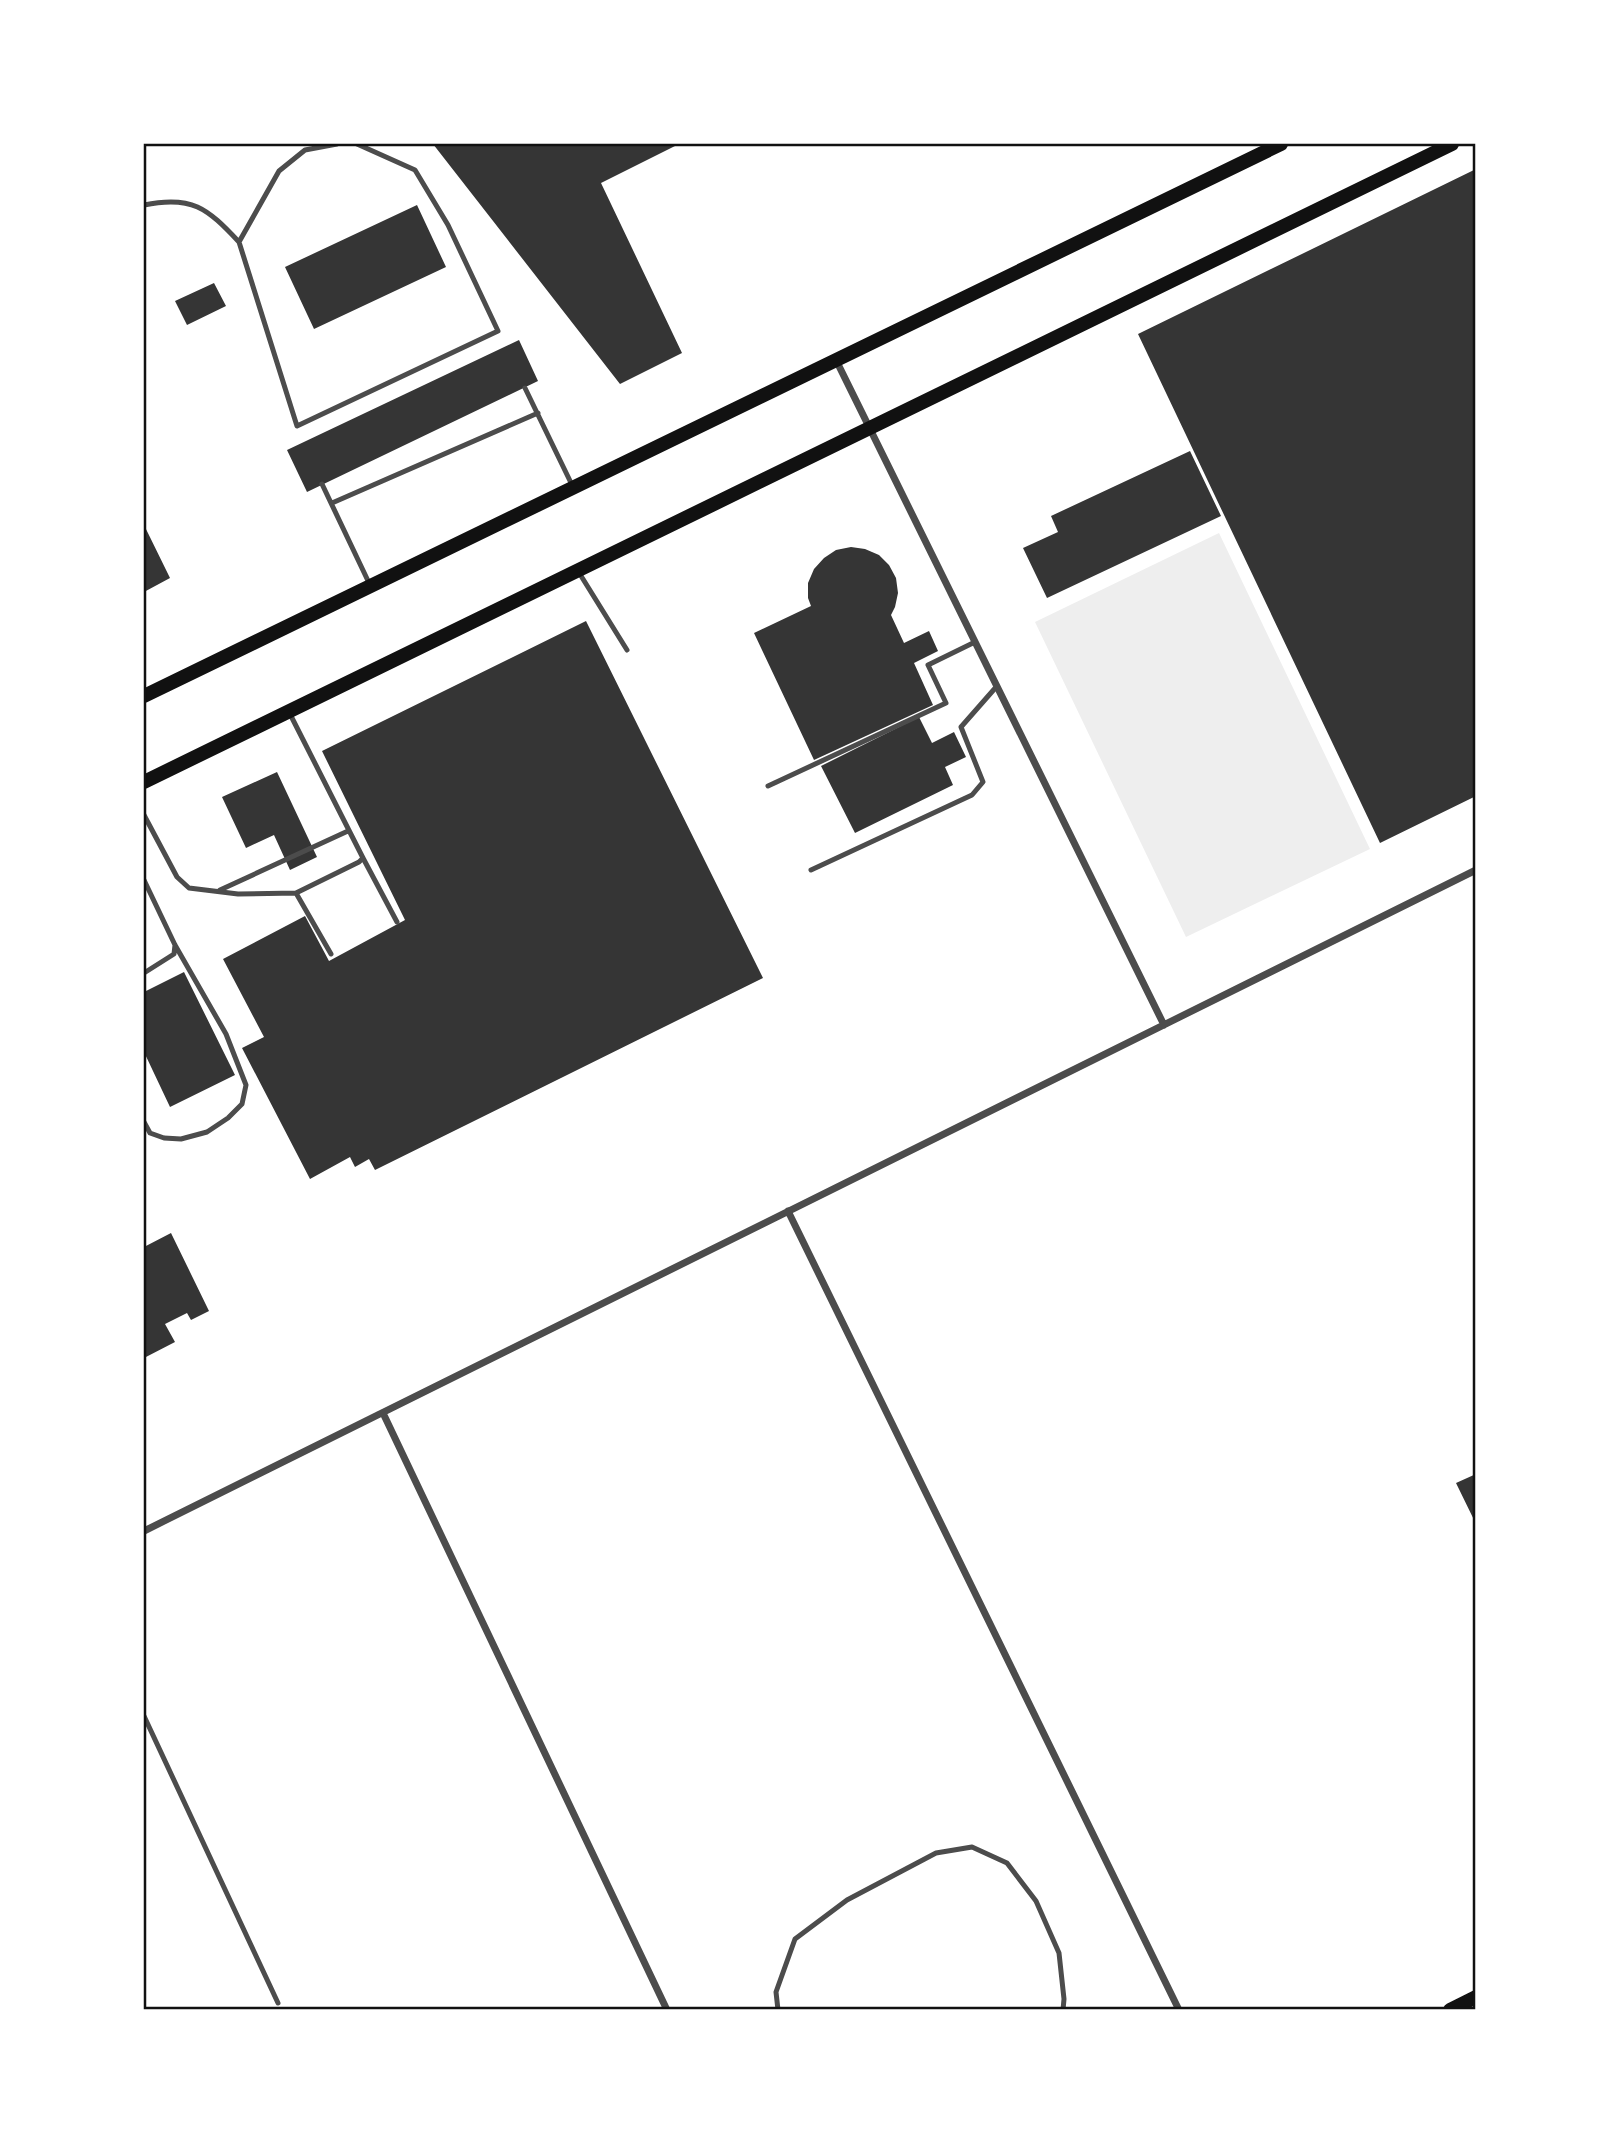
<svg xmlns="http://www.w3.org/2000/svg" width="1619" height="2153" font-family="'Sofia Sans Condensed',sans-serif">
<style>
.green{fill:#eee}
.building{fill:#353535}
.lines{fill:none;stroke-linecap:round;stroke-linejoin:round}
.service{stroke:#4c4c4c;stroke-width:5}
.minor{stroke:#4c4c4c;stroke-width:7}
.secondary{stroke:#111;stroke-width:14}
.neatline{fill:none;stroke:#111;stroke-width:2.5}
</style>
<rect width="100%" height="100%" fill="#fff"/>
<path class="green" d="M1219,533L1370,849L1186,937L1035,622Z"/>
<path class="building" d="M433,144H679L601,183L682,353L620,384Z
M1476,169V796L1380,843L1138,334Z
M417,205L446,267L314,329L285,267Z
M214,283L226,306L187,325L175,301Z
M519,340L538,381L307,492L287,450Z
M1190,451L1221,516L1047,598L1023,548L1058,532L1051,516Z
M144,525L170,578L144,592Z
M851,547L865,549L879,555L889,565L896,578L898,593L895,607L891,615L904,643L929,631L938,651L914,663L933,705L814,760L754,633L811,606L808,598V583L814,569L824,558L836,550Z
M586,621L763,978L375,1170L369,1159L355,1167L350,1157L310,1179L242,1048L264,1037L223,959L305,916L329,961L405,920L322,751Z
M919,717L932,743L954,732L966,757L945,767L953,785L855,833L821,766Z
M277,772L317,857L290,870L274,835L246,848L222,797Z
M184,972L235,1075L170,1107L144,1052V992Z
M171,1233L209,1311L191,1320L187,1313L165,1324L175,1342L144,1358V1247Z
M1476,1474V1524L1456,1483Z"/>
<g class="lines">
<path class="service" d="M144,205C192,195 207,208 239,242L279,171L305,150L337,144
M239,242L297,426L498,331L448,225L415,170L357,144
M525,388L573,487
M322,484L370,585
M332,503L538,413
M578,571L627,650
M768,786L946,703L928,665L975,642
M144,815L177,877L189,888L238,894L296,893L359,862L363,858L289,712
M363,858L397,922
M811,870L972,795L983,782L961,727L997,686
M144,880L175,945L226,1034L246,1085L242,1104L228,1118L207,1132L181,1139L164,1138L150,1133L144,1122
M220,890L348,831
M296,893L331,954
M144,973L174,954L175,945
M144,1716L278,2003
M778,2010L776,1992L795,1939L847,1900L936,1853L972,1847L1007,1863L1036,1901L1059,1953L1064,1999L1063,2010"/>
<path class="minor" d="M836,360L1164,1025
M788,1211L1179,2010
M383,1413L667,2010
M144,1531L1476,870"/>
<path class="secondary" d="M144,696L1281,144
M144,782L1452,144
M1450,2010L1476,1997"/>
</g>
<rect width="1619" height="2153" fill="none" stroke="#ffffff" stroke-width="290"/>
<rect x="145" y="145" width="1329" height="1863" class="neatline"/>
</svg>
